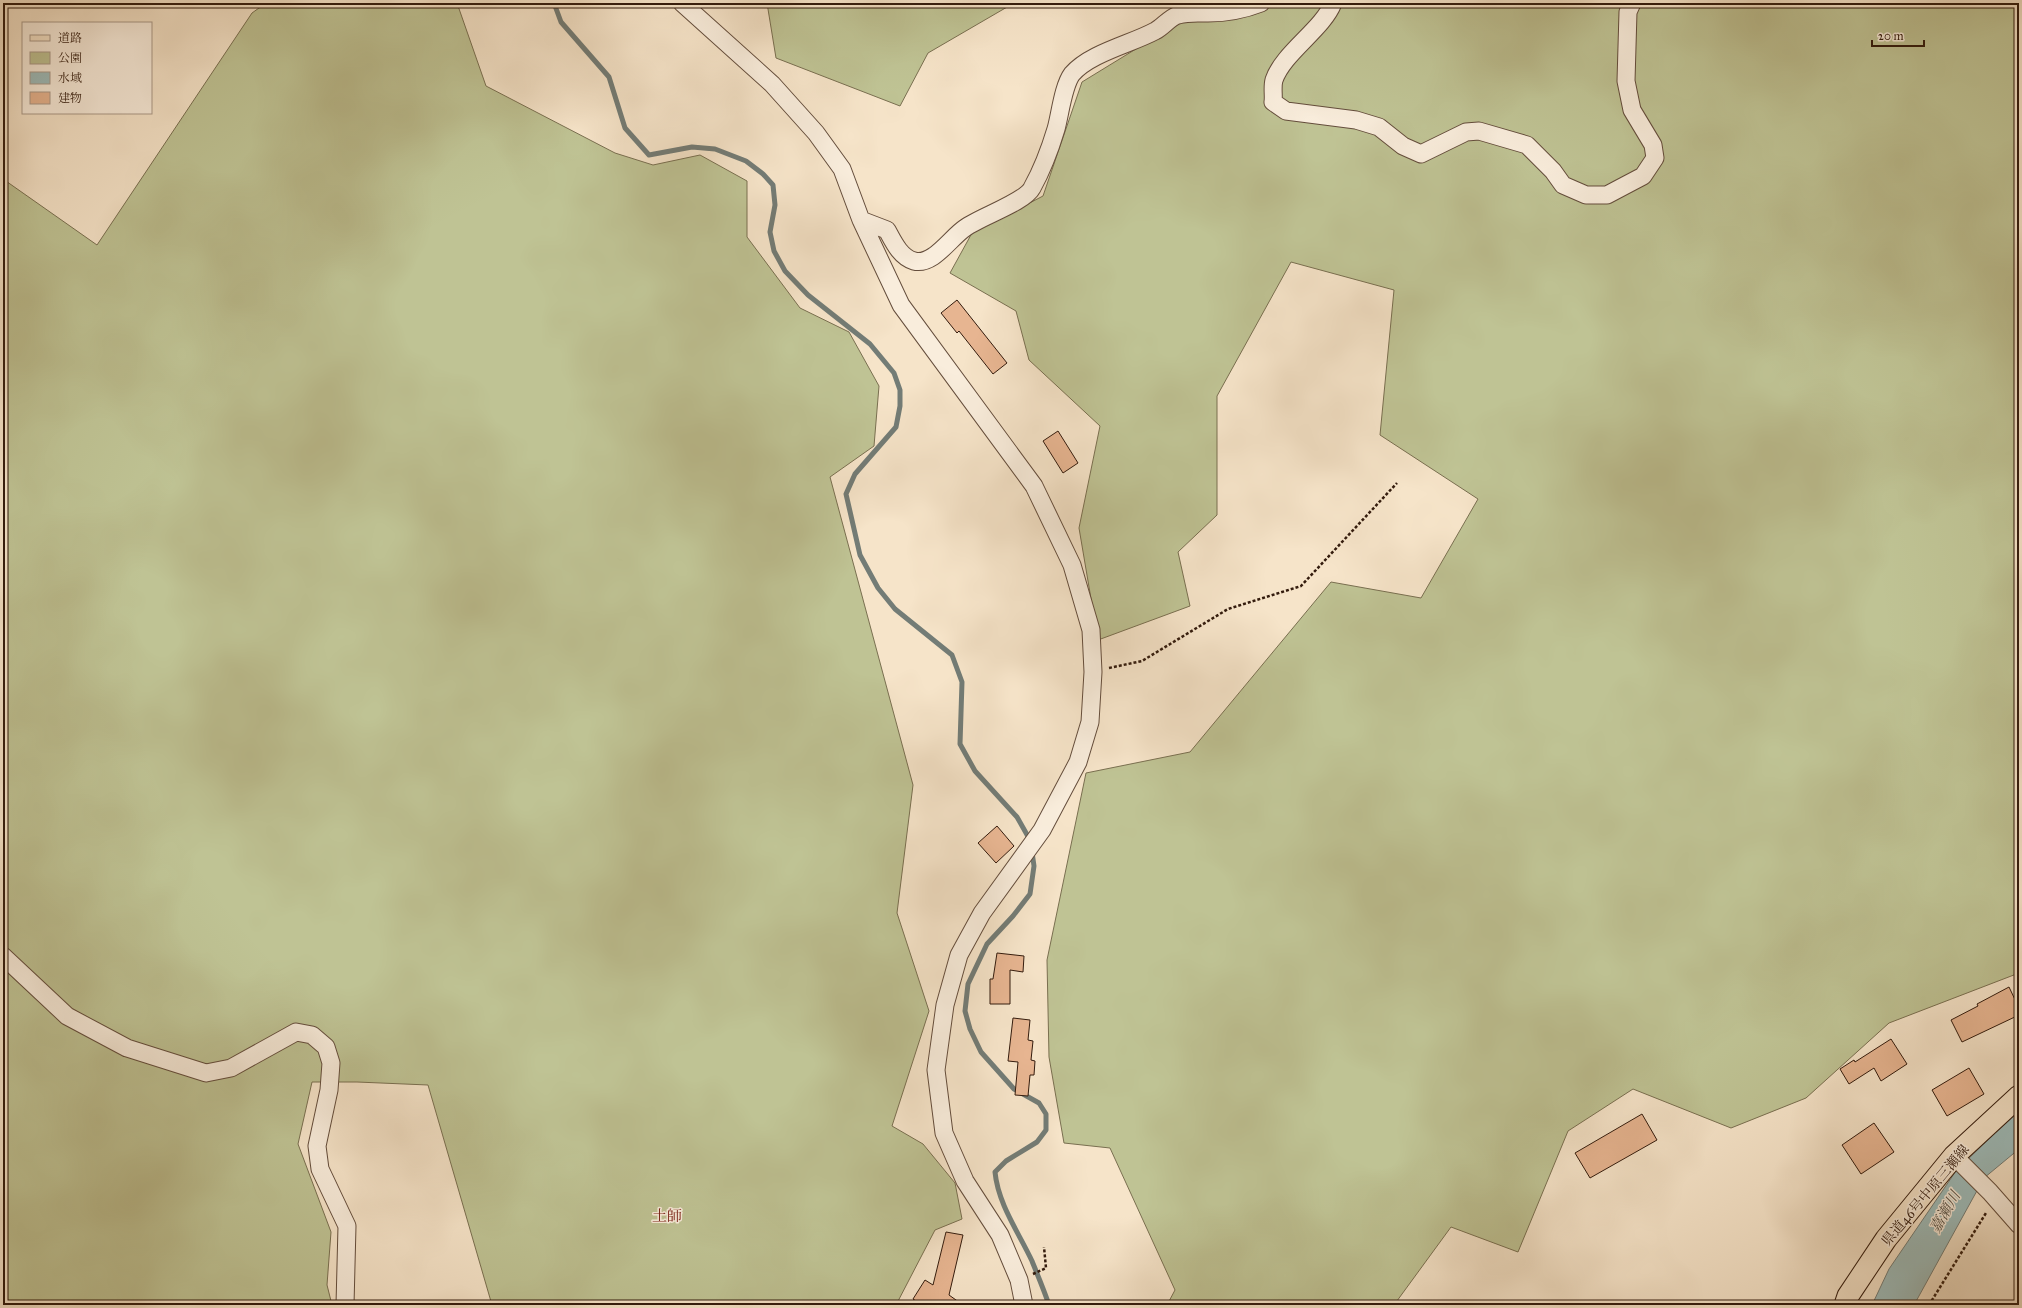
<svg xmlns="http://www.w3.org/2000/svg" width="2022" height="1308" font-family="'IM FELL Great Primer','Noto Serif JP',serif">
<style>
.green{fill:#bfc394;stroke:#796f50}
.water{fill:#9ebdbc;stroke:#737c76}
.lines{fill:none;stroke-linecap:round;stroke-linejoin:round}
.stream{stroke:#737c76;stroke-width:5}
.building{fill:#e7b591;stroke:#331b0d}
.minor-casing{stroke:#644d3c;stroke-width:19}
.major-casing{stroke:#331b0d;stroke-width:23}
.path{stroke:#331b0d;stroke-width:2.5;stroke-dasharray:3 2;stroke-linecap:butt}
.minor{stroke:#f9eddc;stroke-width:17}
.major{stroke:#f6e4c9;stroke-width:21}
.labels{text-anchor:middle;stroke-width:3;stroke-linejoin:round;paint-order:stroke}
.street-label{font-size:14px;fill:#331b0d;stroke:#f9eddc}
.water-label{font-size:15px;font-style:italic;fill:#58544a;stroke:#f9eddc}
.neighbourhood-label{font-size:15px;fill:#7a1f14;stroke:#f9eddc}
</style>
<rect width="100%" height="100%" fill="#f6e4c9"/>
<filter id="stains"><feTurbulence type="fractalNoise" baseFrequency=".005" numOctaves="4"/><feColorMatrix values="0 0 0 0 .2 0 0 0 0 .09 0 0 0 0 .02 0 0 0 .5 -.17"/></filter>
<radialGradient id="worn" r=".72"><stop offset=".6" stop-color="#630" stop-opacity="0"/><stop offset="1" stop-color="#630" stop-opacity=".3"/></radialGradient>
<path class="green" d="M266,3H457L486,86L615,153L653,165L700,155L747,181V237L800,308L849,332L879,386L874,446L830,477L913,785L897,913L929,1011L892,1126L923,1144L955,1183L962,1219L935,1230L896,1305H492L428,1085L357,1082H312L298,1144L331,1232L327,1285L332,1305H3V179L97,245L252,13Z
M767,3H1014L928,53L900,106L776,58Z
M1211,3H2019V973L1889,1023L1806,1098L1731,1128L1633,1089L1568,1131L1518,1252L1451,1227L1394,1305H1167L1175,1290L1110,1148L1064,1143L1049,1057L1047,960L1086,773L1190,752L1331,582L1421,598L1478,499L1380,435L1394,290L1291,262L1217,396V515L1178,552L1190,606L1098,640L1079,528L1100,426L1029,360L1016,311L950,273L972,233L1043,196L1082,82Z"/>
<path class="water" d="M2019,1109V1149L1984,1178L1914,1305H1872L1889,1269L1956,1171Z"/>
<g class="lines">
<path class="stream" d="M554,3L561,22L609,77L625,128L649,155L692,147L715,149L746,161L763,174L773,185L775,205L770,232L774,251L785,271L808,295L870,344L894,373L900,390V406L896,427L855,474L846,494L860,555L878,588L895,609L952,655L962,682L960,744L975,771L1017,817L1030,840
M1032,852L1034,866L1030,894L1013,916L987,944L968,984L965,1011L970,1029L981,1052L1014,1089L1039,1103L1046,1114V1130L1037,1142L1006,1161L995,1172C998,1204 1019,1233 1032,1261C1038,1276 1044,1290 1049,1305"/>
</g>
<path class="building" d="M957,300L1007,363L993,374L959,331L957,333L941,313Z
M1058,431L1078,463L1063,473L1043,441Z
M997,826L1014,846L996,863L978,843Z
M997,953L1024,956L1023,972L1010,970V1004H990V979H993Z
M2009,987L2019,1008V1015L1962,1042L1951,1020L1978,1006L1977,1004Z
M1013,1018L1030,1020L1028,1040L1033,1041L1031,1060L1035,1061L1034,1075H1030L1028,1096L1015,1095L1018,1062L1008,1061Z
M1891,1039L1907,1064L1881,1081L1874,1068L1849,1084L1840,1069L1854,1060L1855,1062Z
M1969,1068L1984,1094L1947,1116L1932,1090Z
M1642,1114L1657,1140L1590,1178L1575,1153Z
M1874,1123L1894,1152L1861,1174L1842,1145Z
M946,1232L963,1235L949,1295L963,1305H922L913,1299L925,1280L933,1285Z"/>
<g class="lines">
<g class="minor-casing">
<path id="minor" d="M682,3L772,84L816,133L842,169L861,220L901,305L1034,486L1072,565L1091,630L1093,672L1090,722L1078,762L1042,830L982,913L959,955L945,1005L936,1070L944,1133L965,1181L1000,1235L1019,1280L1024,1305
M1333,3C1323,29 1283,53 1274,80C1272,87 1274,96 1273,102L1286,111L1356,120L1379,127L1403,146L1421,154L1466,132L1479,131L1527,145L1553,171L1563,185L1586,195H1607L1624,186L1643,176L1655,158L1653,145L1632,110L1626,81L1628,12L1632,3
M861,220L887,230C893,241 900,257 914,261C933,266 950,238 965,228C980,217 1025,202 1032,188C1042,170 1050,149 1056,129C1060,115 1063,86 1072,74C1090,53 1131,44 1155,31C1163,27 1169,18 1178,15C1188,12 1197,13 1208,13C1226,13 1243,10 1261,3
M3,956L67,1016L127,1048L206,1073L231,1068L296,1032L312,1035L326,1047L331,1063L329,1090L317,1146L320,1169L347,1226L345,1305
M1954,1156L1990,1192L2019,1225"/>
</g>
<g class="major-casing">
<path id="major" d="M1845,1305L1848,1296L1886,1239L1954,1156L2019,1096"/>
</g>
<path class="path" d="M1109,668L1142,661L1228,609L1301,586L1397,483
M1033,1274L1046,1268L1044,1247
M1929,1305L1986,1213"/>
<use href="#minor" class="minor"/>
<use href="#major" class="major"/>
</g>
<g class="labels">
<g class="street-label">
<text transform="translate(1925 1195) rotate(-50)" y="5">県道46号中原三瀬線</text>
</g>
<g class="water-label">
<text transform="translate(1945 1212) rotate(-60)" y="5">嘉瀬川</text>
</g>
<g class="neighbourhood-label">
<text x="667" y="1221">土師</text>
</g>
</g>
<rect width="2022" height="1308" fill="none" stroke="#f6e4c9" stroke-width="16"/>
<rect x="4" y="4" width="2014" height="1300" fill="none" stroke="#331b0d" stroke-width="2"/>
<rect x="8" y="8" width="2006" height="1292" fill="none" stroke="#331b0d"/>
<rect x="22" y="22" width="130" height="92" fill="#f9eddc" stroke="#aa9989"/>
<rect x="30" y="35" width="20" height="6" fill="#f6e4c9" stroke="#aa9989"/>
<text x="58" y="42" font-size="12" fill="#331b0d">道路</text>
<rect x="30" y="52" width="20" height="12" fill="#bfc394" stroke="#aa9989"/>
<text x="58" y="62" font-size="12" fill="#331b0d">公園</text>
<rect x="30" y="72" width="20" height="12" fill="#9ebdbc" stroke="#aa9989"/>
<text x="58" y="82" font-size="12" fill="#331b0d">水域</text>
<rect x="30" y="92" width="20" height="12" fill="#e7b591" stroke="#aa9989"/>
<text x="58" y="102" font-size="12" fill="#331b0d">建物</text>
<path d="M1872 40v6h52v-6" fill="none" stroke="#331b0d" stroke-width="2"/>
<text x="1878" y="40" font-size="12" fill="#331b0d" stroke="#f9eddc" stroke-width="3" paint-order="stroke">20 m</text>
<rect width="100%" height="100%" filter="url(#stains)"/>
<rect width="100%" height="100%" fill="url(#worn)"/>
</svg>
